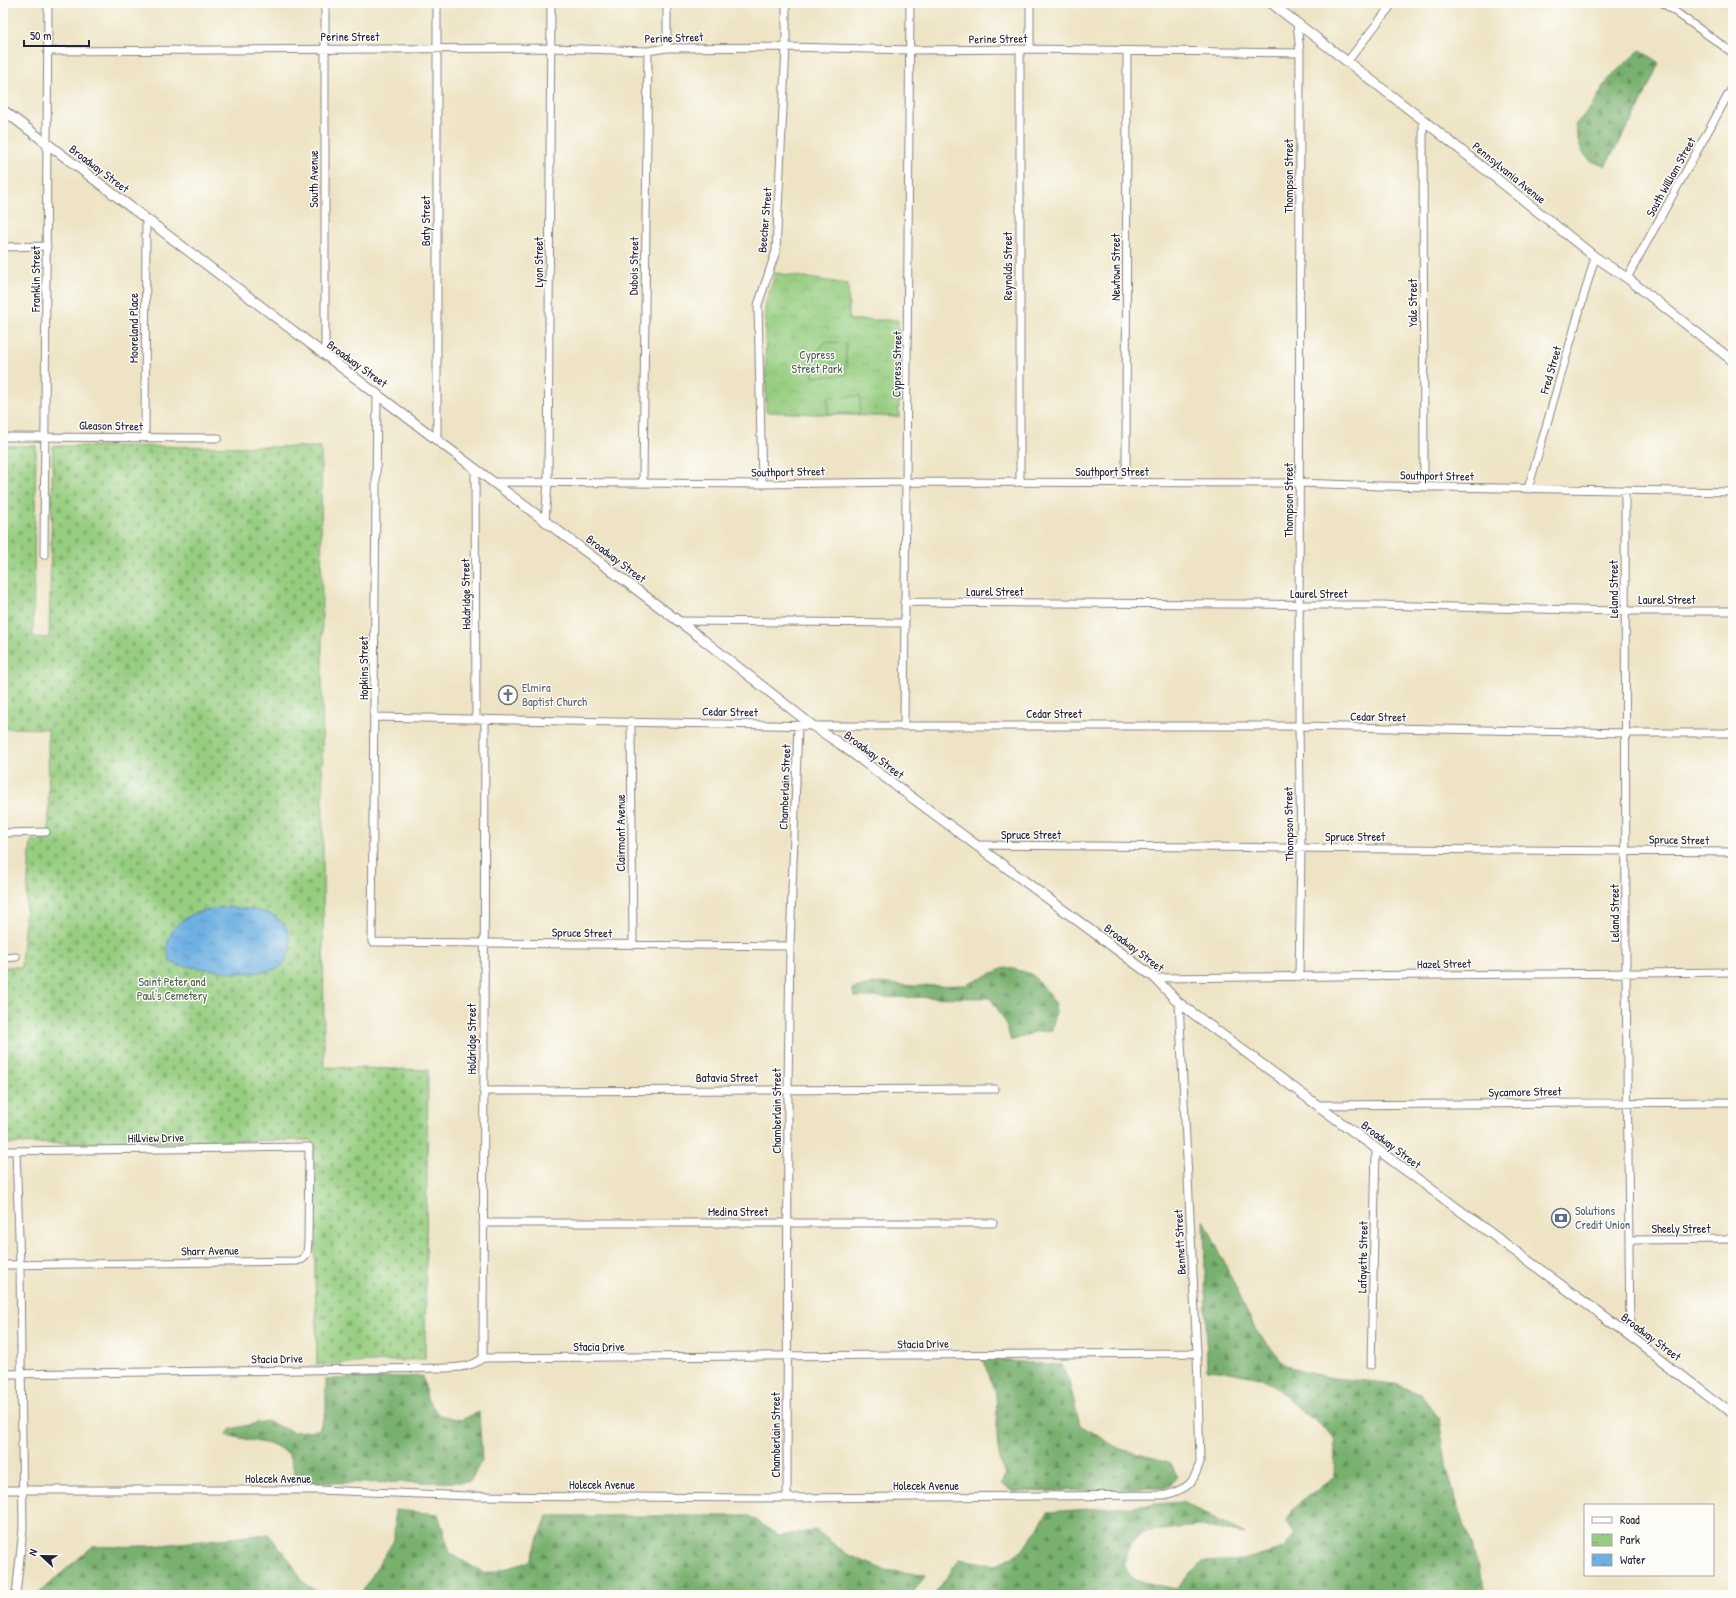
<svg xmlns="http://www.w3.org/2000/svg" width="1736" height="1598" font-family="'Patrick Hand',sans-serif">
<style>
.forest{fill:url(#forest-firs);stroke:#4d6954}
.cemetery{fill:url(#cemetery-stones);stroke:#5c785e}
.park{fill:url(#park-crowns);stroke:#5c785e}
.pitch{fill:#96cd80;stroke:#5c785e}
.water{fill:url(#water-ripples);stroke:#48698e}
.lines{fill:none;stroke-linecap:round;stroke-linejoin:round}
.street-casing{stroke:#888380;stroke-width:9}
.secondary-casing{stroke:#888380;stroke-width:11}
.street{stroke:#fff;stroke-width:7}
.secondary{stroke:#fff;stroke-width:9}
.labels{text-anchor:middle;stroke-width:3;stroke-linejoin:round;paint-order:stroke}
.street-label{font-size:12px;fill:#22223b;stroke:#fdfcf7}
.park-label{font-size:12px;fill:#4b5e53;stroke:#fdfcf7}
.worship-label{font-size:12px;fill:#5b616d;stroke:#fdfcf7;text-anchor:start}
.service-label{font-size:12px;fill:#4e5e75;stroke:#fdfcf7;text-anchor:start}
</style>
<defs>
<pattern id="forest-firs" width="22" height="20" patternUnits="userSpaceOnUse"><rect width="22" height="20" fill="#78b06e"/><path d="M5 1l3.5 6h-7zM16 11l3.5 6h-7z" fill="#628f5c"/></pattern>
<pattern id="cemetery-stones" width="16" height="16" patternUnits="userSpaceOnUse"><rect width="16" height="16" fill="#96cd80"/><path d="M2 7V4a2 2 0 0 1 4 0v3zM10 15v-3a2 2 0 0 1 4 0v3z" fill="#81b070"/></pattern>
<pattern id="park-crowns" width="20" height="18" patternUnits="userSpaceOnUse"><rect width="20" height="18" fill="#96cd80"/><path d="M2 6a3 3 0 1 1 6 0M12 15a3 3 0 1 1 6 0" fill="none" stroke="#81b070"/></pattern>
<pattern id="water-ripples" width="26" height="14" patternUnits="userSpaceOnUse"><rect width="26" height="14" fill="#6db0e2"/><path d="M2 4q2-2 4 0t4 0M15 11q2-2 4 0t4 0" fill="none" stroke="#598fb8"/></pattern>
</defs>
<rect width="100%" height="100%" fill="#fdfcf7"/>
<filter id="ink" filterUnits="userSpaceOnUse"><feTurbulence type="fractalNoise" baseFrequency=".025" numOctaves="2"/><feDisplacementMap in="SourceGraphic" scale="8" xChannelSelector="R" yChannelSelector="G"/><feConvolveMatrix kernelMatrix="1 2 1 2 8 2 1 2 1" color-interpolation-filters="sRGB"/></filter>
<filter id="wash" filterUnits="userSpaceOnUse"><feTurbulence type="fractalNoise" baseFrequency=".012" numOctaves="4" result="noise"/><feDisplacementMap in="SourceGraphic" scale="16" xChannelSelector="R" yChannelSelector="G"/><feGaussianBlur stdDeviation="0.9" result="paint"/><feColorMatrix in="noise" values="0 0 0 0 0 0 0 0 0 0 0 0 0 0 0 0 0 1.4 0 .05"/><feComposite in="paint" operator="in"/></filter>
<g filter="url(#wash)">
<rect width="100%" height="100%" fill="#eee4c5"/>
<path class="forest" d="M1640,50L1659,63L1637,112L1605,166C1580,159 1580,149 1575,125L1592,106L1610,77Z
M1006,967L1032,974L1056,1004L1052,1030L1035,1032L1011,1041L1004,1019L990,998L855,997L852,989L878,983L914,986L966,985Z
M1204,1219L1255,1329L1284,1364L1322,1377L1396,1384L1420,1394L1439,1418L1447,1471L1487,1595H934L960,1559L997,1565L1022,1551L1048,1512L1183,1502L1245,1534L1199,1526L1142,1532L1130,1545L1124,1567L1134,1580L1177,1589L1201,1562L1243,1560L1283,1548L1295,1534L1287,1521L1292,1509L1334,1477L1335,1438L1265,1379L1229,1372L1207,1370Z
M982,1359L1062,1365L1069,1382L1080,1425L1120,1449L1169,1462L1178,1478L1165,1488L1014,1492L1001,1484L1005,1475C993,1444 999,1427 996,1397C995,1385 986,1370 982,1359Z
M423,1376L427,1399L439,1415L461,1420L479,1412L482,1460L470,1482L310,1483L296,1475L288,1453L274,1445L226,1435L231,1429L266,1421L293,1432L319,1430L326,1411V1379Z
M395,1510L438,1514L450,1553L485,1574L530,1562L547,1516H750L779,1536L816,1530L845,1553L884,1570L926,1575L911,1595H354L362,1592L394,1540Z
M268,1534L289,1559L303,1582L322,1595H36L92,1547L151,1546Z"/>
<path class="cemetery" d="M3,446H36L33,637L49,638L53,446L321,447L324,1067L428,1070L425,1359L317,1365L312,1140L3,1144V967H21L31,841L49,840L48,729L3,728Z"/>
<path class="park" d="M776,273L848,284L849,320H898L899,417L766,412L765,304Z"/>
<path class="pitch" d="M825,342L846,343V375L813,377L812,359Z
M860,396V413L828,414V397Z"/>
<path class="water" d="M230,907C251,910 279,909 288,932C290,938 292,946 289,952C287,959 284,967 277,969C246,978 210,969 178,965L170,962C161,939 176,919 199,912C209,909 220,908 230,907Z"/>
</g>
<g filter="url(#ink)">
<g class="lines">
<g class="street-casing">
<path id="street" d="M437,3V440
M1663,3L1733,53
M1297,23L1300,53L1299,726L1301,848L1299,977
M667,48V3
M1030,49V3
M49,51L551,48L648,51L667,48L786,47L911,50L1030,49L1300,53
M1347,62L1393,3
M1423,120L1424,487
M3,247L47,246
M1627,278L1733,86
M325,355V3
M377,393C374,576 374,759 372,942L790,946
M3,437L218,438
M145,437L146,219
M475,469L476,719
M492,482L762,484L906,482L1300,483L1380,486L1733,492
M643,482L648,51
M1020,482V49
M1126,483L1127,52
M762,484L758,305L776,251L786,47V3
M1528,489L1595,257
M1625,490L1626,972L1630,1336
M545,521L548,482L551,3
M44,555L48,3
M904,602L1377,605L1614,611H1733
M678,621L904,623
M375,717L813,726H1299L1626,733H1733
M631,721L633,945
M904,725L910,3
M3,833L46,832
M976,845L1733,852
M3,958L16,957
M1155,978L1733,972
M483,1091L995,1089
M1318,1105L1733,1102
M3,1151L309,1147L308,1241L307,1253L303,1259L297,1261L3,1265
M16,1151L20,1265L23,1529L16,1595
M483,1223H993
M1629,1240L1733,1239
M483,1358L485,719
M1371,1365L1376,1149
M3,1374L444,1368C459,1367 470,1368 483,1358L1197,1353
M3,1490H318L471,1496L787,1498L1166,1495C1188,1488 1193,1485 1200,1462L1197,1353L1179,1003
M787,1498L788,1089L790,946L798,725"/>
</g>
<g class="secondary-casing">
<path id="secondary" d="M1271,3L1423,120L1595,257L1627,278L1733,361
M3,110L437,440L701,638L813,726L840,744L1155,978L1179,1003L1630,1336L1733,1415"/>
</g>
<use href="#street" class="street"/>
<use href="#secondary" class="secondary"/>
</g>
</g>
<defs>
<g id="church-ring" transform="scale(1)"><circle r="9.5" fill="#fdfcf7" stroke="#6b7280" stroke-width="1.5"/><path d="M-1.2-6h2.4v3.5h3.3v2.4h-3.3V6h-2.4V-.1h-3.3v-2.4h3.3Z" fill="#6b7280"/></g>
<g id="bank-ring" transform="scale(1)"><circle r="9.5" fill="#fdfcf7" stroke="#5c6f8a" stroke-width="1.5"/><path d="M-6-4H6V4H-6ZM0-2.3a2.3 2.3 0 1 0 0 4.6a2.3 2.3 0 1 0 0-4.6Z" fill="#5c6f8a"/></g>
</defs>
<g fill-rule="evenodd">
<use href="#church-ring" x="508" y="695"/>
<use href="#bank-ring" x="1561" y="1218"/>
</g>
<g class="labels">
<g class="street-label">
<text x="350" y="41">Perine Street</text>
<text transform="translate(674 38) rotate(-2)" y="4">Perine Street</text>
<text transform="translate(998 39) rotate(-1)" y="4">Perine Street</text>
<text transform="translate(99 169) rotate(37)" y="4">Broadway Street</text>
<text transform="translate(1509 173) rotate(39)" y="4">Pennsylvania Avenue</text>
<text transform="translate(1289 176) rotate(-90)" y="4">Thompson Street</text>
<text transform="translate(1671 177) rotate(-61)" y="4">South William Street</text>
<text transform="translate(314 179) rotate(-90)" y="4">South Avenue</text>
<text transform="translate(765 220) rotate(-85)" y="4">Beecher Street</text>
<text transform="translate(426 221) rotate(-90)" y="4">Baty Street</text>
<text transform="translate(539 262) rotate(-90)" y="4">Lyon Street</text>
<text transform="translate(634 266) rotate(-89)" y="4">Dubois Street</text>
<text transform="translate(1008 266) rotate(-90)" y="4">Reynolds Street</text>
<text transform="translate(1116 267) rotate(-90)" y="4">Newtown Street</text>
<text transform="translate(36 279) rotate(-90)" y="4">Franklin Street</text>
<text transform="translate(1413 303) rotate(-90)" y="4">Yale Street</text>
<text transform="translate(134 328) rotate(-90)" y="4">Mooreland Place</text>
<text transform="translate(357 364) rotate(36)" y="4">Broadway Street</text>
<text transform="translate(897 364) rotate(-89)" y="4">Cypress Street</text>
<text transform="translate(1551 370) rotate(-74)" y="4">Fred Street</text>
<text transform="translate(111 426) rotate(1)" y="4">Gleason Street</text>
<text transform="translate(788 472) rotate(-1)" y="4">Southport Street</text>
<text x="1112" y="476">Southport Street</text>
<text transform="translate(1437 476) rotate(1)" y="4">Southport Street</text>
<text transform="translate(1289 500) rotate(-90)" y="4">Thompson Street</text>
<text transform="translate(616 559) rotate(37)" y="4">Broadway Street</text>
<text transform="translate(1614 589) rotate(-90)" y="4">Leland Street</text>
<text x="995" y="596">Laurel Street</text>
<text transform="translate(466 594) rotate(-91)" y="4">Holdridge Street</text>
<text x="1319" y="598">Laurel Street</text>
<text x="1667" y="604">Laurel Street</text>
<text transform="translate(364 668) rotate(-90)" y="4">Hopkins Street</text>
<text transform="translate(730 712) rotate(1)" y="4">Cedar Street</text>
<text x="1054" y="718">Cedar Street</text>
<text transform="translate(1378 717) rotate(1)" y="4">Cedar Street</text>
<text transform="translate(874 755) rotate(37)" y="4">Broadway Street</text>
<text transform="translate(785 787) rotate(-88)" y="4">Chamberlain Street</text>
<text transform="translate(1289 824) rotate(-91)" y="4">Thompson Street</text>
<text transform="translate(621 833) rotate(-90)" y="4">Clairmont Avenue</text>
<text x="1031" y="839">Spruce Street</text>
<text x="1355" y="841">Spruce Street</text>
<text transform="translate(1679 840) rotate(1)" y="4">Spruce Street</text>
<text transform="translate(1615 913) rotate(-90)" y="4">Leland Street</text>
<text transform="translate(582 933) rotate(1)" y="4">Spruce Street</text>
<text transform="translate(1134 948) rotate(37)" y="4">Broadway Street</text>
<text transform="translate(1444 964) rotate(-1)" y="4">Hazel Street</text>
<text transform="translate(472 1039) rotate(-90)" y="4">Holdridge Street</text>
<text x="727" y="1082">Batavia Street</text>
<text transform="translate(1525 1092) rotate(-1)" y="4">Sycamore Street</text>
<text transform="translate(777 1111) rotate(-90)" y="4">Chamberlain Street</text>
<text transform="translate(156 1138) rotate(-1)" y="4">Hillview Drive</text>
<text transform="translate(1391 1145) rotate(37)" y="4">Broadway Street</text>
<text x="738" y="1216">Medina Street</text>
<text x="1681" y="1233">Sheely Street</text>
<text transform="translate(1180 1242) rotate(-93)" y="4">Bennett Street</text>
<text transform="translate(210 1251) rotate(-1)" y="4">Sharr Avenue</text>
<text transform="translate(1363 1257) rotate(-89)" y="4">Lafayette Street</text>
<text transform="translate(1651 1337) rotate(37)" y="4">Broadway Street</text>
<text transform="translate(923 1344) rotate(-1)" y="4">Stacia Drive</text>
<text x="599" y="1351">Stacia Drive</text>
<text transform="translate(277 1359) rotate(-1)" y="4">Stacia Drive</text>
<text transform="translate(776 1435) rotate(-90)" y="4">Chamberlain Street</text>
<text x="278" y="1483">Holecek Avenue</text>
<text x="602" y="1489">Holecek Avenue</text>
<text x="926" y="1490">Holecek Avenue</text>
</g>
<g class="park-label">
<text x="817" y="359">Cypress<tspan x="817" dy="14">Street Park</tspan></text>
<text x="172" y="986">Saint Peter and<tspan x="172" dy="14">Paul's Cemetery</tspan></text>
</g>
<g class="worship-label">
<text x="522" y="692">Elmira<tspan x="522" dy="14">Baptist Church</tspan></text>
</g>
<g class="service-label">
<text x="1575" y="1215">Solutions<tspan x="1575" dy="14">Credit Union</tspan></text>
</g>
</g>
<rect width="1736" height="1598" fill="none" stroke="#fdfcf7" stroke-width="16"/>
<rect x="1584" y="1504" width="130" height="72" fill="#fdfcf7" stroke="#a5a5ac"/>
<rect x="1592" y="1517" width="20" height="6" fill="#ffffff" stroke="#a5a5ac"/>
<text x="1620" y="1524" font-size="12" fill="#22223b">Road</text>
<rect x="1592" y="1534" width="20" height="12" fill="url(#park-crowns)" stroke="#a5a5ac"/>
<text x="1620" y="1544" font-size="12" fill="#22223b">Park</text>
<rect x="1592" y="1554" width="20" height="12" fill="url(#water-ripples)" stroke="#a5a5ac"/>
<text x="1620" y="1564" font-size="12" fill="#22223b">Water</text>
<g transform="translate(42 1556) rotate(292)" stroke="#fdfcf7" stroke-width="3" paint-order="stroke">
<path d="M0-3L7 15L0 10L-7 15Z" fill="#22223b"/>
<text y="-6" font-size="11" font-weight="bold" text-anchor="middle" fill="#22223b">N</text>
</g>
<path d="M24 40v6h65v-6" fill="none" stroke="#22223b" stroke-width="2"/>
<text x="30" y="40" font-size="12" fill="#22223b" stroke="#fdfcf7" stroke-width="3" paint-order="stroke">50 m</text>
</svg>
